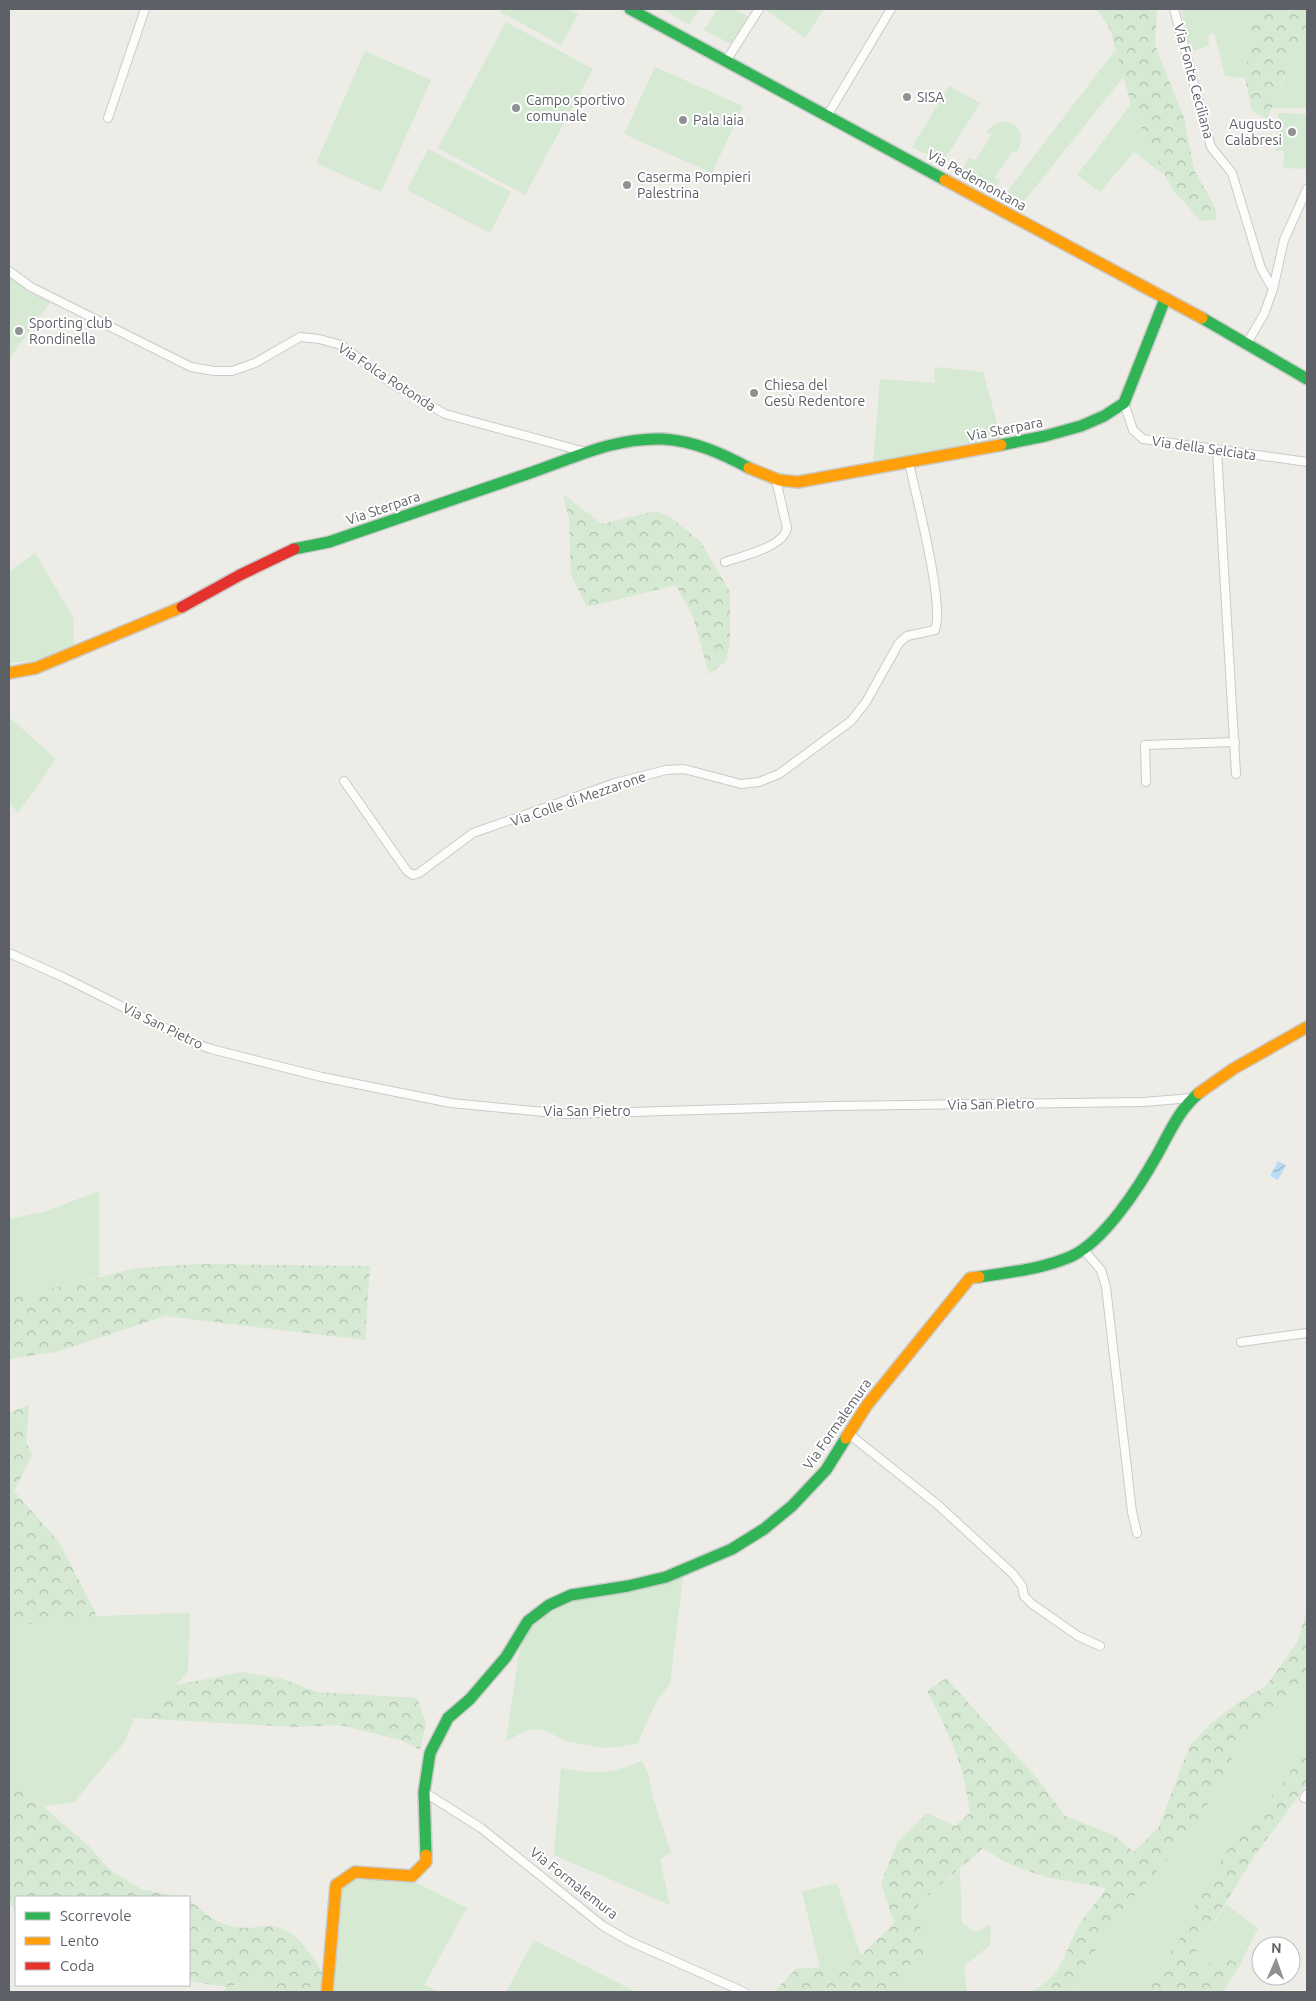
<svg xmlns="http://www.w3.org/2000/svg" width="1316" height="2001" font-family="Ubuntu,sans-serif">
<style>
.grass{fill:#d5e9d3}
.forest{fill:url(#forest-crowns)}
.water{fill:url(#water-waves)}
.lines{fill:none;stroke-linecap:round;stroke-linejoin:round}
.street-casing{stroke:#cacaca;stroke-width:10}
.fast-casing{stroke:#cacac9;stroke-width:14}
.slow-casing{stroke:#cacac9;stroke-width:14}
.jam-casing{stroke:#cacac9;stroke-width:14}
.street{stroke:#fcfcfb;stroke-width:8}
.fast{stroke:#30b455;stroke-width:11}
.slow{stroke:#ff9f0a;stroke-width:11}
.jam{stroke:#e5322d;stroke-width:11}
.poi-dot{fill:#8f9193;stroke:#fff;stroke-width:2}
.labels{text-anchor:middle;stroke-width:4;stroke-linejoin:round;paint-order:stroke}
.street-label{font-size:14px;fill:#5d6066;stroke:#fff}
.poi-label{font-size:14px;fill:#5d6066;stroke:#fff;text-anchor:start}
</style>
<defs>
<pattern id="forest-crowns" width="20" height="18" patternUnits="userSpaceOnUse" patternTransform="scale(1.25)"><rect width="20" height="18" fill="#d5e9d3"/><path d="M2 6a3 3 0 1 1 6 0M12 15a3 3 0 1 1 6 0" fill="none" stroke="#b0c0af"/></pattern>
<pattern id="water-waves" width="16" height="10" patternUnits="userSpaceOnUse" patternTransform="scale(1.25)"><rect width="16" height="10" fill="#bbdcf8"/><path d="M0 5q4-4 8 0t8 0" fill="none" stroke="#9bb6cd"/></pattern>
</defs>
<rect width="100%" height="100%" fill="#edece7"/>
<path class="grass" d="M502,9H568L578,14L561,45L500,12Z
M663,9H700L689,25Z
M718,9H734L749,17L731,44L704,30Z
M767,9H824L805,38L766,10Z
M1181,9H1254L1245,78L1225,76L1214,32L1208,36L1209,46L1190,52Z
M506,22L593,69L525,195L438,148Z
M1304,27L1307,28V108H1272C1284,82 1292,54 1304,27Z
M1115,50L1124,76L1021,205L1004,196Z
M365,51L431,80L381,192L316,163Z
M655,67L743,106L712,173L624,134Z
M949,86L980,103L943,162L912,147Z
M1131,104L1164,175L1134,152L1100,192L1077,175Z
M1278,113L1307,114V169L1283,168L1284,151H1276Z
M1004,121C1021,124 1025,138 1017,152H1012L994,178L1001,180L993,191L960,173L969,158L976,160L992,134L986,133L993,125Z
M428,149L511,192L490,233L407,190Z
M9,277L50,302L9,359Z
M934,367L983,372L1002,441L873,466L880,379L935,383Z
M35,553L73,617L74,646L34,661L9,663V572Z
M9,717L56,759L18,813L10,803L9,805Z
M99,1191V1276L57,1288L9,1299V1219L44,1212Z
M683,1577L670,1684L657,1700L637,1744L606,1748L569,1742L543,1730H528L506,1741L520,1647C541,1591 633,1587 683,1577Z
M190,1613L188,1672L176,1685L134,1718L125,1741L74,1802L42,1806L22,1785L9,1779V1619L29,1624L97,1616Z
M1307,1681V1735L1288,1777L1239,1833L1200,1894L1179,1940L1142,1992H1074L1083,1969L1124,1907L1192,1833L1243,1738L1293,1688Z
M641,1761L648,1772L653,1798L671,1852L660,1859L670,1905L554,1855L561,1768C596,1774 608,1775 641,1761Z
M960,1870L962,1923L975,1932L991,1925L990,1945L964,1966L967,1992H891L909,1966L924,1959L918,1905Z
M348,1875L403,1876L467,1908L424,1985L440,1992H327L334,1897Z
M837,1883L861,1956L851,1965L820,1968L802,1891Z
M1226,1904L1258,1928L1240,1965L1221,1955L1202,1970L1193,1960L1198,1947Z
M534,1940L636,1992H506Z
M254,1979L270,1992H223L227,1987Z"/>
<path class="forest" d="M1097,9H1157L1155,45L1184,118L1194,170L1216,209V219L1201,221L1173,190L1151,149L1132,108L1110,29Z
M1254,9H1307V28H1304C1290,58 1281,89 1267,119L1252,111L1245,78Z
M563,494L602,524L655,511L670,517L700,541L730,592V642L726,661L709,674L693,617L676,585L587,607L571,575L569,519Z
M199,1264L370,1266L365,1340L165,1316L56,1352L9,1359V1299L137,1268Z
M29,1405L26,1442L32,1455L14,1491L59,1542L97,1616L29,1624L9,1619V1413Z
M1307,1611V1681L1293,1688L1243,1738L1192,1833L1124,1907L1083,1969L1074,1992H1031C1067,1972 1062,1953 1081,1922C1089,1910 1099,1900 1106,1888L1045,1877L1007,1863L983,1848L918,1905L924,1959L908,1966L892,1992H774L796,1969L851,1965L894,1923L881,1883L897,1843L927,1813L955,1826L970,1813C963,1761 951,1737 927,1691L946,1678L1041,1783L1065,1816L1113,1835L1134,1852L1159,1827L1189,1747L1209,1725L1235,1705L1266,1686L1297,1643Z
M242,1672L283,1679L317,1692L417,1698L426,1723L420,1750L401,1740L340,1725L296,1727L134,1718L176,1685Z
M1307,1735V1785L1255,1855L1198,1947L1193,1960L1202,1970L1221,1955L1240,1965L1223,1992H1142L1179,1940L1200,1894L1239,1833L1288,1777Z
M9,1779L22,1785L58,1820L89,1846L109,1869L141,1889L180,1897H16V1909L9,1904Z
M189,1901C199,1906 206,1916 217,1921C260,1942 275,1902 313,1958C322,1971 327,1977 327,1992H270L254,1979L227,1987L189,1981Z"/>
<path class="water" d="M1278,1161L1286,1165L1278,1180L1270,1176Z"/>
<g class="lines">
<g class="street-casing">
<path id="street" d="M1174,9L1211,147L1232,173L1261,268L1273,289
M726,61L759,9
M827,116L891,9
M108,118L145,9
M9,271L31,287L191,367L214,371H232L255,363L300,337L319,339L341,345L390,382L445,414L582,451
M1246,345L1264,314L1273,289L1284,240L1307,189
M1124,403L1133,430L1143,439L1307,462
M1217,451L1236,774
M725,562C742,556 784,547 787,528L776,480
M344,781L407,871L413,875L419,873L473,833L615,783L666,770L684,769L741,784L759,782L779,774L851,721L866,702L899,643L907,636L935,630C945,606 916,495 909,463
M1146,782L1145,745L1235,742
M9,953L65,978L195,1043L211,1049L322,1077L451,1103L565,1114L832,1106L1143,1102L1192,1098
M1083,1249L1101,1270L1106,1287L1132,1512L1137,1533
M1241,1342L1307,1333
M849,1434L938,1505L1013,1574L1022,1586L1024,1596L1032,1604L1078,1636L1100,1646
M424,1792L481,1828L603,1926L629,1941L744,1992
M1304,1798L1307,1794"/>
</g>
<g class="fast-casing">
<path id="fast" d="M630,9L945,180
M1202,318L1307,379
M1001,445L1045,436L1081,426L1104,416L1124,403L1165,299
M294,549L329,542C395,519 461,497 527,474C572,459 614,437 663,439C694,441 721,453 749,468
M979,1277C1010,1272 1043,1269 1072,1256C1105,1240 1139,1187 1157,1155C1170,1132 1178,1111 1199,1093
M426,1855L424,1792L430,1753L448,1718L470,1699L506,1657L528,1621L549,1605L571,1595L628,1586L666,1577L732,1549L764,1529L792,1506L826,1470L846,1438"/>
</g>
<g class="slow-casing">
<path id="slow" d="M945,180L1202,318
M749,468L779,480L798,482L1001,445
M9,673L36,668L182,607
M1199,1093L1233,1069L1307,1027
M846,1438L867,1405L970,1278L979,1277
M327,1992L336,1885L355,1872L412,1876L426,1862V1855"/>
</g>
<g class="jam-casing">
<path id="jam" d="M182,607L240,575L294,549"/>
</g>
<use href="#street" class="street"/>
<use href="#fast" class="fast"/>
<use href="#slow" class="slow"/>
<use href="#jam" class="jam"/>
</g>
<g class="poi-dot">
<circle cx="907" cy="97" r="5"/>
<circle cx="516" cy="108" r="5"/>
<circle cx="683" cy="120" r="5"/>
<circle cx="1292" cy="132" r="5"/>
<circle cx="627" cy="185" r="5"/>
<circle cx="19" cy="331" r="5"/>
<circle cx="754" cy="393" r="5"/>
</g>
<g class="labels">
<g class="street-label">
<text transform="translate(1194 81) rotate(75)" y="5">Via Fonte Ceciliana</text>
<text transform="translate(977 180) rotate(29)" y="5">Via Pedemontana</text>
<text transform="translate(387 377) rotate(33)" y="5">Via Folca Rotonda</text>
<text transform="translate(1005 429) rotate(-11)" y="5">Via Sterpara</text>
<text transform="translate(1204 448) rotate(8)" y="5">Via della Selciata</text>
<text transform="translate(383 508) rotate(-19)" y="5">Via Sterpara</text>
<text transform="translate(578 799) rotate(-19)" y="5">Via Colle di Mezzarone</text>
<text transform="translate(163 1026) rotate(26)" y="5">Via San Pietro</text>
<text transform="translate(991 1104) rotate(-1)" y="5">Via San Pietro</text>
<text x="587" y="1116">Via San Pietro</text>
<text transform="translate(837 1424) rotate(-55)" y="5">Via Formalemura</text>
<text transform="translate(574 1883) rotate(38)" y="5">Via Formalemura</text>
</g>
<g class="poi-label">
<text x="917" y="102">SISA</text>
<text x="526" y="105">Campo sportivo<tspan x="526" dy="16">comunale</tspan></text>
<text x="693" y="125">Pala Iaia</text>
<text x="1282" y="129" text-anchor="end">Augusto<tspan x="1282" dy="16">Calabresi</tspan></text>
<text x="637" y="182">Caserma Pompieri<tspan x="637" dy="16">Palestrina</tspan></text>
<text x="29" y="328">Sporting club<tspan x="29" dy="16">Rondinella</tspan></text>
<text x="764" y="390">Chiesa del<tspan x="764" dy="16">Gesù Redentore</tspan></text>
</g>
</g>
<rect width="1316" height="2001" fill="none" stroke="#5d6066" stroke-width="20"/>
<rect x="15" y="1896" width="175" height="90" fill="#ffffff" stroke="#bebfc2"/>
<rect x="25" y="1912" width="25" height="8" fill="#30b455" stroke="#bebfc2"/>
<text x="60" y="1921" font-size="15" fill="#5d6066">Scorrevole</text>
<rect x="25" y="1937" width="25" height="8" fill="#ff9f0a" stroke="#bebfc2"/>
<text x="60" y="1946" font-size="15" fill="#5d6066">Lento</text>
<rect x="25" y="1962" width="25" height="8" fill="#e5322d" stroke="#bebfc2"/>
<text x="60" y="1971" font-size="15" fill="#5d6066">Coda</text>
<g transform="translate(1276 1961) rotate(2)"><circle r="24" fill="#ffffff" stroke="#bebfc2"/>
<path d="M0-4L9 19L0 12L-9 19Z" fill="#8f9193"/>
<text y="-8" font-size="14" font-weight="bold" text-anchor="middle" fill="#5d6066">N</text>
</g>
</svg>
